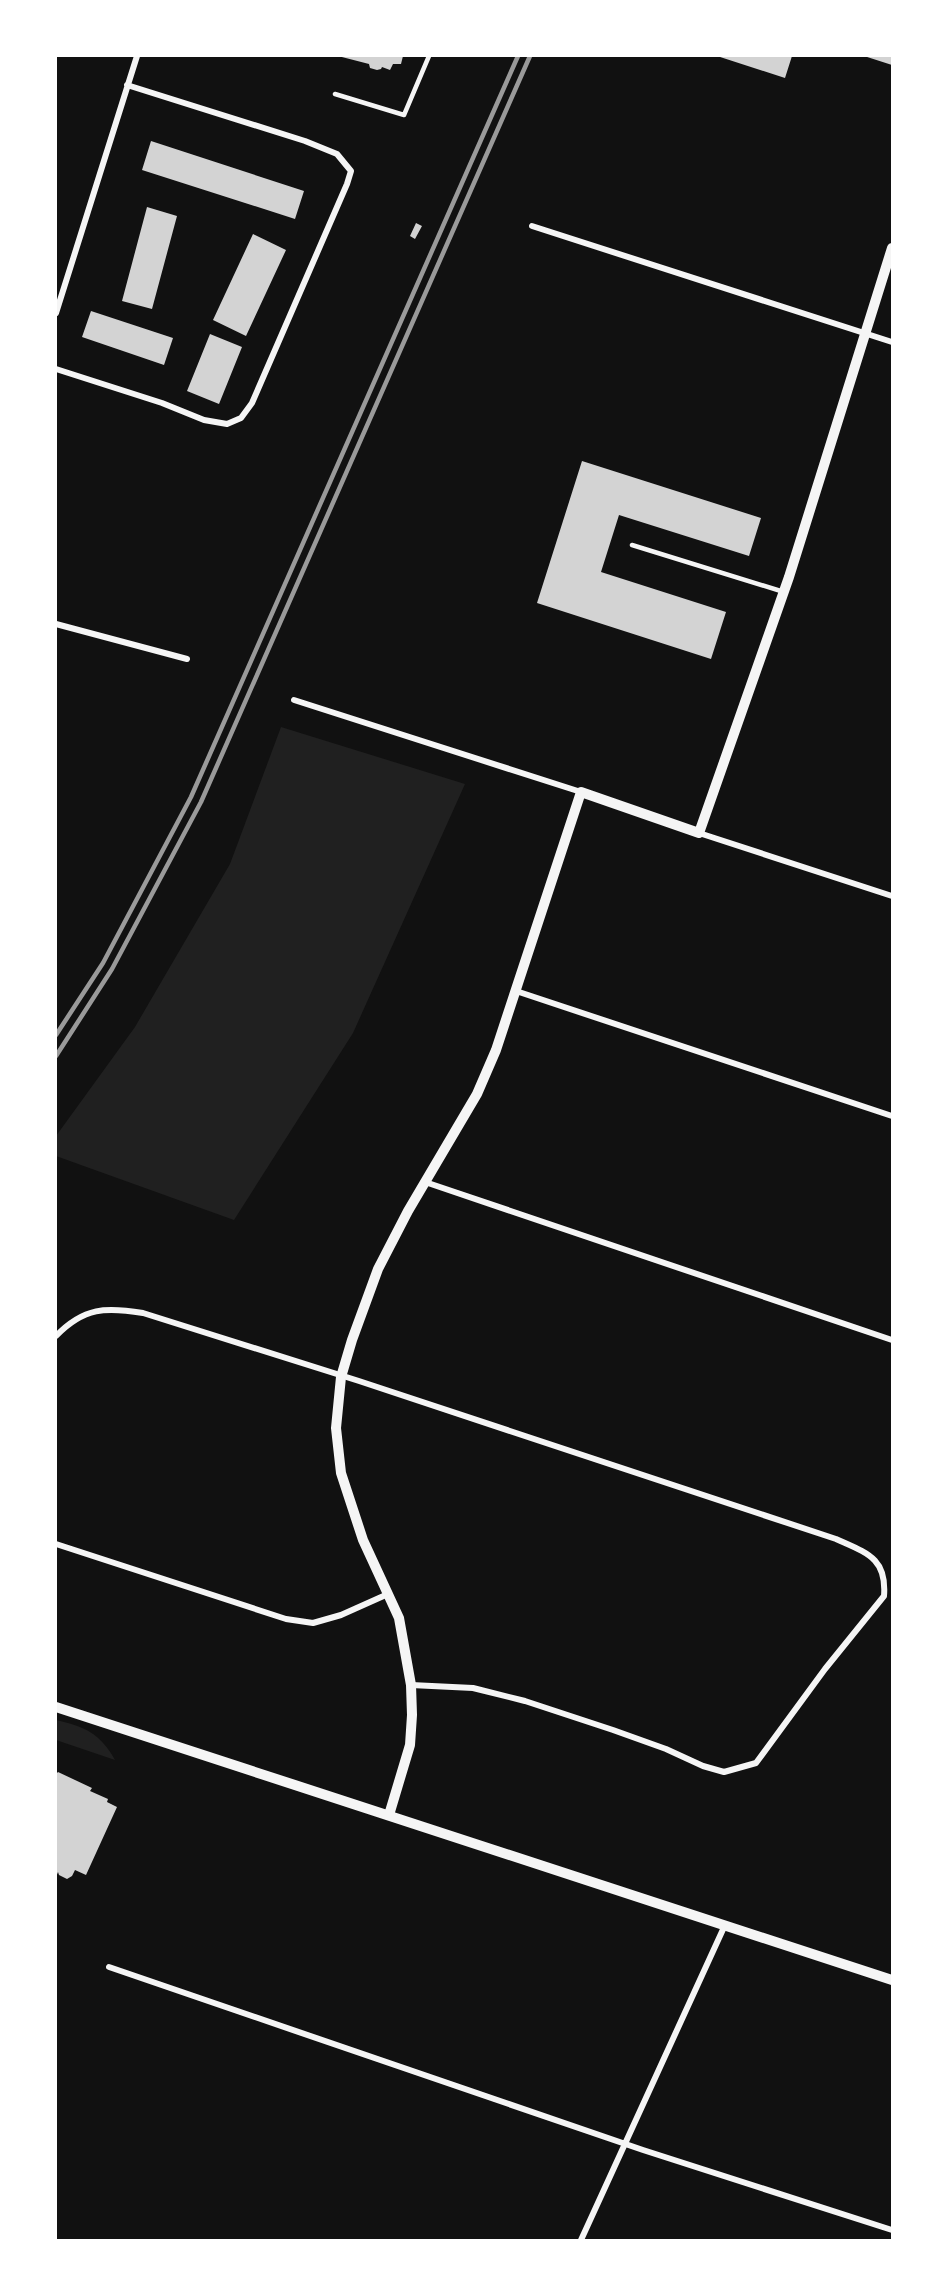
<svg xmlns="http://www.w3.org/2000/svg" width="948" height="2296" font-family="'PT Sans',sans-serif">
<style>
.green{fill:#202020}
.building{fill:#d3d3d3}
.lines{fill:none;stroke-linecap:round;stroke-linejoin:round}
.service{stroke:#f5f5f5;stroke-width:4.5}
.minor{stroke:#f5f5f5;stroke-width:6}
.tertiary{stroke:#f5f5f5;stroke-width:10}
.rail{stroke:#9a9a9a;stroke-width:4.5}
</style>
<rect width="100%" height="100%" fill="#111"/>
<path class="green" d="M281,727L465,784L353,1033L234,1220L56,1156V1136L135,1027L230,864Z
M56,1720C84,1726 101,1734 115,1760L56,1740Z"/>
<path class="building" d="M338,56H403L401,64H393L390,70L382,67L381,69L377,70L370,68L369,64Z
M717,56H792L785,78Z
M864,56H892V65Z
M151,141L304,191L295,219L142,170Z
M147,207L177,216L152,309L122,301Z
M416,223L422,226L415,239L410,236Z
M253,234L286,250L246,336L213,320Z
M91,311L173,338L164,365L82,337Z
M210,334L242,347L219,404L187,391Z
M582,461L761,518L749,556L619,515L601,572L726,612L711,659L537,603Z
M58,1772L92,1788L90,1791L108,1799L107,1802L117,1807L86,1875L75,1870L72,1876L67,1879L59,1875L58,1872L56,1877V1774Z"/>
<g class="lines">
<path class="service" d="M335,94L404,115L429,56
M632,545L784,592"/>
<path class="minor" d="M532,226L892,342
M56,313L137,56
M56,369L162,403L204,420L227,424L241,418L252,403L347,184L351,171L337,154L305,141L127,85
M56,624L187,659
M294,700L581,792
M699,833L892,896
M516,991L892,1116
M425,1182L892,1340
M56,1336C84,1307 106,1307 143,1313L359,1381L836,1539C867,1553 887,1558 884,1596L825,1669L756,1763L724,1772L703,1766L666,1749L613,1730L525,1701L473,1688L411,1685
M56,1544L286,1619L313,1623L341,1615L388,1594
M109,1967L643,2150L892,2230
M581,2240L725,1925"/>
<path class="tertiary" d="M56,1707L892,1980
M389,1815L410,1745L412,1715L411,1685L399,1618L363,1540L341,1473L336,1428L341,1377L352,1340L378,1269L408,1211L477,1094L496,1050L581,792L699,833L789,577L892,248"/>
<path class="rail" d="M56,1035L103,963L191,797L518,56
M56,1056L112,969L201,802L530,56"/>
</g>
<rect width="948" height="2296" fill="none" stroke="#ffffff" stroke-width="114"/>
</svg>
